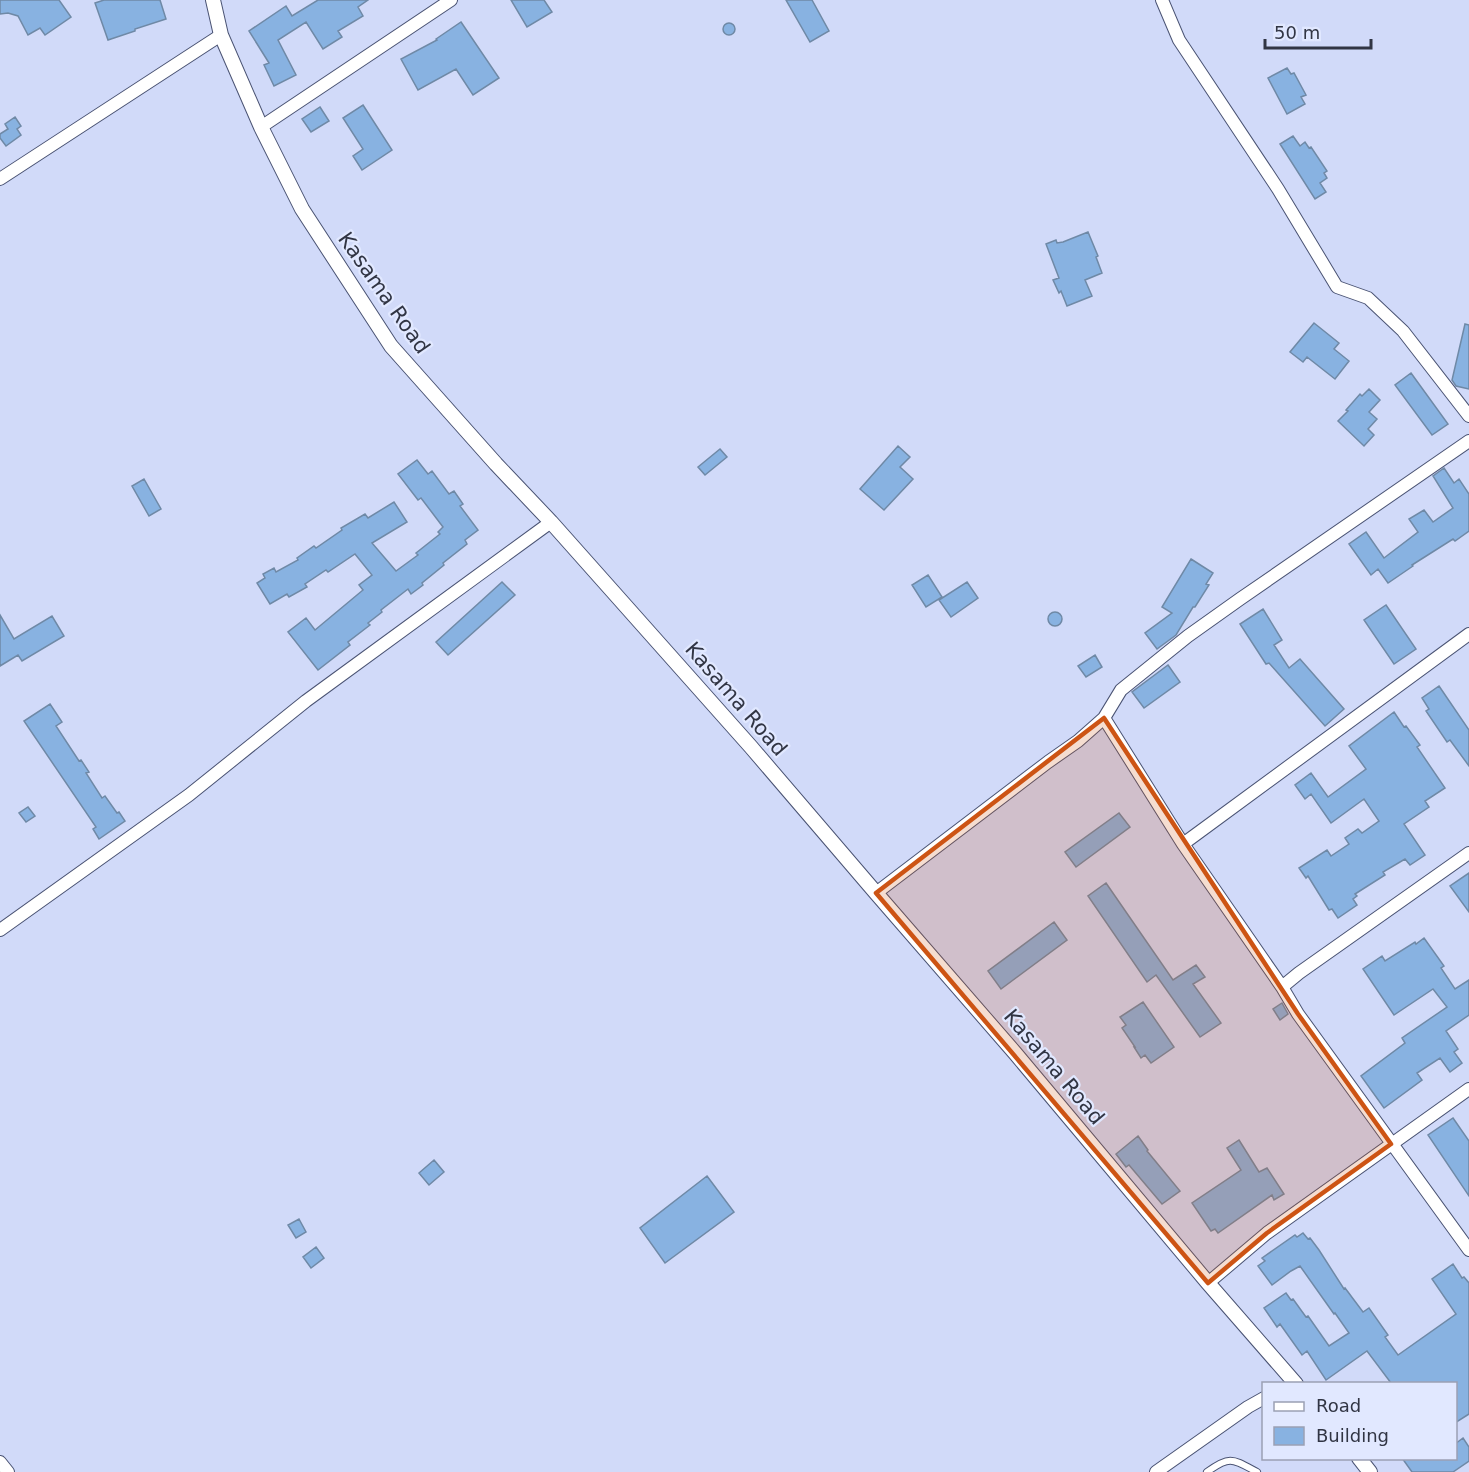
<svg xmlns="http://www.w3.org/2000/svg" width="1469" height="1472" font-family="'DejaVu Sans',sans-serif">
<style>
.building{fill:#88b2e1;stroke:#6f89a6;stroke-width:1.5}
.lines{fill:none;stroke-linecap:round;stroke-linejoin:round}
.service-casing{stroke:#4a5373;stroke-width:8}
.minor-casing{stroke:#4a5373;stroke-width:14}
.tertiary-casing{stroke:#4a5373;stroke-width:16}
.service{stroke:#fff;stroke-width:6}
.minor{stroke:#fff;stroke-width:12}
.tertiary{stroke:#fff;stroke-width:14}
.marked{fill:#cd5414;fill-opacity:0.2;stroke:#cd5414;stroke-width:4.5;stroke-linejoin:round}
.labels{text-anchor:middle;stroke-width:4.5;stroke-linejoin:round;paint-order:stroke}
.street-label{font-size:21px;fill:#313544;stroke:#e1e8ff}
</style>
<rect width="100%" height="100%" fill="#d1daf9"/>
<path class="building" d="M0,0H59L71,17L45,35L40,28L28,35L18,16L8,13L0,14Z
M104,0H160L166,19L135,29V31L108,40L95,3Z
M318,0H368L358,7L363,16L338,31L342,37L323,49L306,22L278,40L296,75L274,86L264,65L269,63L249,31L286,6L292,16Z
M511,0H544L552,12L527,27Z
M786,0H812L829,31L810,42Z
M461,22L499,78L473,95L456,69L418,90L401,59L437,40L436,39Z
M723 29a6 6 0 1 1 12 0a6 6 0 1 1-12 0Z
M1287,68L1291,74L1294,73L1306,95L1301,97L1305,104L1287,114L1268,78Z
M363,105L392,150L362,170L353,156L363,149L343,118Z
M320,107L329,121L311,132L302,119Z
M15,117L21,126L17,129L21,135L6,146L0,138V134L8,129L5,124Z
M1293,136L1300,146L1305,142L1309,148L1311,147L1327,171L1324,173L1327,178L1320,183L1326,192L1315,199L1280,144Z
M1088,232L1098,256L1096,257L1102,273L1085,280L1092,296L1067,306L1061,291L1059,293L1053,280L1059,278L1046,244L1056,240L1057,243L1063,242Z
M1314,323L1339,343L1334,349L1349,361L1335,379L1307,357L1303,362L1290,352Z
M1465,324L1469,325V389L1456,386L1452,380Z
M1411,373L1448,424L1432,435L1395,385Z
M1369,389L1380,400L1369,412L1377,419L1368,429L1374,435L1364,446L1338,421L1348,411L1346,410L1360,394L1362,396Z
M898,446L910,457L900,467L913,479L884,510L860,489Z
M720,449L727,457L705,475L698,467Z
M417,460L428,474L432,471L449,494L454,491L463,504L460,506L478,530L465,540L467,544L443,563L444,565L422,583L423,585L411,594L408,589L381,610L382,612L368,623L370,625L348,642L350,645L318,670L288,632L306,618L315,630L363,590L359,585L372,575L355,554L328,572L326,570L305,584L307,587L289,597L287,594L270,604L257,583L265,578L263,574L274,568L276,572L298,560L297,558L314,546L316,548L342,530L341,528L365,514L368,518L394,502L407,522L372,543L396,571L418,555L416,553L440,534L438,532L443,527L421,498L418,500L398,474Z
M1444,468L1454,483L1459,479L1469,494V531L1455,541L1453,539L1412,565L1413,566L1388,583L1378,569L1371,575L1349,544L1366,532L1384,558L1418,532L1409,519L1424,510L1433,522L1453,508L1433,476Z
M144,479L161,509L149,516L132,486Z
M1191,559L1213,573L1206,584L1209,585L1195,607H1193L1176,635L1157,649L1145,633L1172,613L1162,607Z
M928,575L942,597L926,607L912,585Z
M502,582L515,595L448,655L436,642Z
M967,582L978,598L951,617L939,600Z
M1386,605L1416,649L1394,664L1364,620Z
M1263,609L1282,640L1274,645L1289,668L1300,659L1344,709L1325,726L1269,663L1266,664L1240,624Z
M1048 619a7 7 0 1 1 14 0a7 7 0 1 1-14 0Z
M0,615L14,639L52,616L64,636L22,661L18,655L0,666Z
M1095,655L1102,667L1086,677L1078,666Z
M1168,665L1180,682L1144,708L1132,692Z
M1439,686L1469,730V766L1450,740L1447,742L1426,711L1429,709L1422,698Z
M50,704L62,722L56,726L79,761L81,760L89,772L86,773L102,798L105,796L117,813L119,812L125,821L99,839L93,829L96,827L24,721Z
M1394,712L1404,727L1406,726L1420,745L1417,747L1445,788L1425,801L1429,807L1404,824L1425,855L1410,865L1405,859L1383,872L1385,875L1355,894L1357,896L1353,899L1357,905L1338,918L1332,909L1329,910L1308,876L1306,878L1299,868L1327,850L1331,856L1349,844L1345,838L1358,829L1362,833L1379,821L1364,799L1331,823L1311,794L1305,799L1295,785L1311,773L1328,797L1366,769L1349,746Z
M28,807L35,816L26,822L19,813Z
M1119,813L1130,827L1076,867L1065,852Z
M1469,873V912L1450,886Z
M1106,883L1173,980L1196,965L1205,977L1193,984L1221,1023L1200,1037L1156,975L1147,982L1088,896Z
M1054,922L1067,940L1001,989L988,971Z
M1424,938L1444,966L1441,968L1455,989L1469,980V1015L1446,1031L1458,1049L1454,1052L1462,1063L1450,1072L1440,1058L1417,1073L1422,1080L1384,1108L1361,1076L1405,1043L1402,1038L1447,1007L1433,989L1394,1015L1363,969L1382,956L1385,961L1415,942L1416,944Z
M1143,1002L1174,1047L1151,1063L1145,1055L1141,1058L1134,1047H1135L1122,1028L1126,1025L1120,1017Z
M1282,1003L1288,1014L1280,1020L1273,1009Z
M1453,1118L1469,1141V1196L1428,1135Z
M1138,1136L1148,1150L1147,1151L1180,1191L1162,1204L1129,1165L1126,1167L1116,1154Z
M1239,1140L1259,1172L1267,1168L1284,1194L1274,1200L1272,1195L1218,1233L1215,1229L1211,1231L1192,1203L1241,1170L1227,1148Z
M434,1160L444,1172L429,1185L419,1173Z
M707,1176L734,1212L665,1263L640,1228Z
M299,1219L306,1232L296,1238L288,1225Z
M1303,1233L1308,1239L1310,1238L1319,1250L1344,1289L1345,1288L1363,1312L1369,1308L1388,1335L1385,1337L1398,1355L1456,1314L1432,1279L1453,1264L1462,1278L1464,1277L1469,1283V1414L1455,1423V1383H1391L1367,1351L1326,1380L1307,1351L1302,1355L1280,1324L1277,1327L1264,1308L1286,1293L1291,1300L1293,1299L1306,1317L1308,1316L1329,1346L1349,1333L1335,1313L1334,1314L1300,1266L1291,1271L1272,1285L1258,1266L1265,1261L1262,1258L1295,1235L1297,1237Z
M316,1247L324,1258L311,1268L303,1257Z
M1463,1438L1469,1447V1461L1453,1472H1412L1402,1458H1455V1444Z"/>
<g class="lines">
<g class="service-casing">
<path id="service" d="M1207,1472C1230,1455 1233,1459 1257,1472"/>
</g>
<g class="minor-casing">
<path id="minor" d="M1162,0L1179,40L1278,189L1337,287L1368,298L1403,331L1469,416
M261,127L451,0
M0,179L221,35
M1104,718L1183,844L1282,987L1298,1014L1469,1250
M1183,844L1469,634
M876,893L1048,762L1078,741L1104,718L1121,690L1188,636L1240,599L1469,441
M0,930L189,795L306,701L551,522
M1282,987L1299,973L1469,853
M1208,1283L1267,1233L1469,1089
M0,1462L8,1472
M1156,1472L1248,1407L1264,1398"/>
</g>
<g class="tertiary-casing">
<path id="tertiary" d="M213,0L221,35L261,127L302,209L391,346L496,464L551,522L751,747L876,893L1015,1053L1208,1283L1296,1384
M1359,1458L1370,1472"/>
</g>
<use href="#service" class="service"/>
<use href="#minor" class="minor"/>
<use href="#tertiary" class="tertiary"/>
</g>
<path class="marked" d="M1104,718L1298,1014L1391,1144L1267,1233L1208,1283L876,893Z"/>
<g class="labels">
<g class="street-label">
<text transform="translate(384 293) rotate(55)" y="7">Kasama Road</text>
<text transform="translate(736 699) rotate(49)" y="7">Kasama Road</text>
<text transform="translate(1054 1067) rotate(50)" y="7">Kasama Road</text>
</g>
</g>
<rect x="1262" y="1382" width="195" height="78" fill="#e1e8ff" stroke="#9ba0b4" stroke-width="1.5"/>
<rect x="1274" y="1402" width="30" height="9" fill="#ffffff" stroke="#9ba0b4" stroke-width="1.5"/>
<text x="1316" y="1412" font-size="18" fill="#313544">Road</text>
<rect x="1274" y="1427" width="30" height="18" fill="#88b2e1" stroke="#9ba0b4" stroke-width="1.5"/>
<text x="1316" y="1442" font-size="18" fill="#313544">Building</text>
<path d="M1265 39v9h106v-9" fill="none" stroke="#313544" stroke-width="3"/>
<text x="1274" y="39" font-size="18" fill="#313544" stroke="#e1e8ff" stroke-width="4.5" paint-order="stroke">50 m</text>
</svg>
